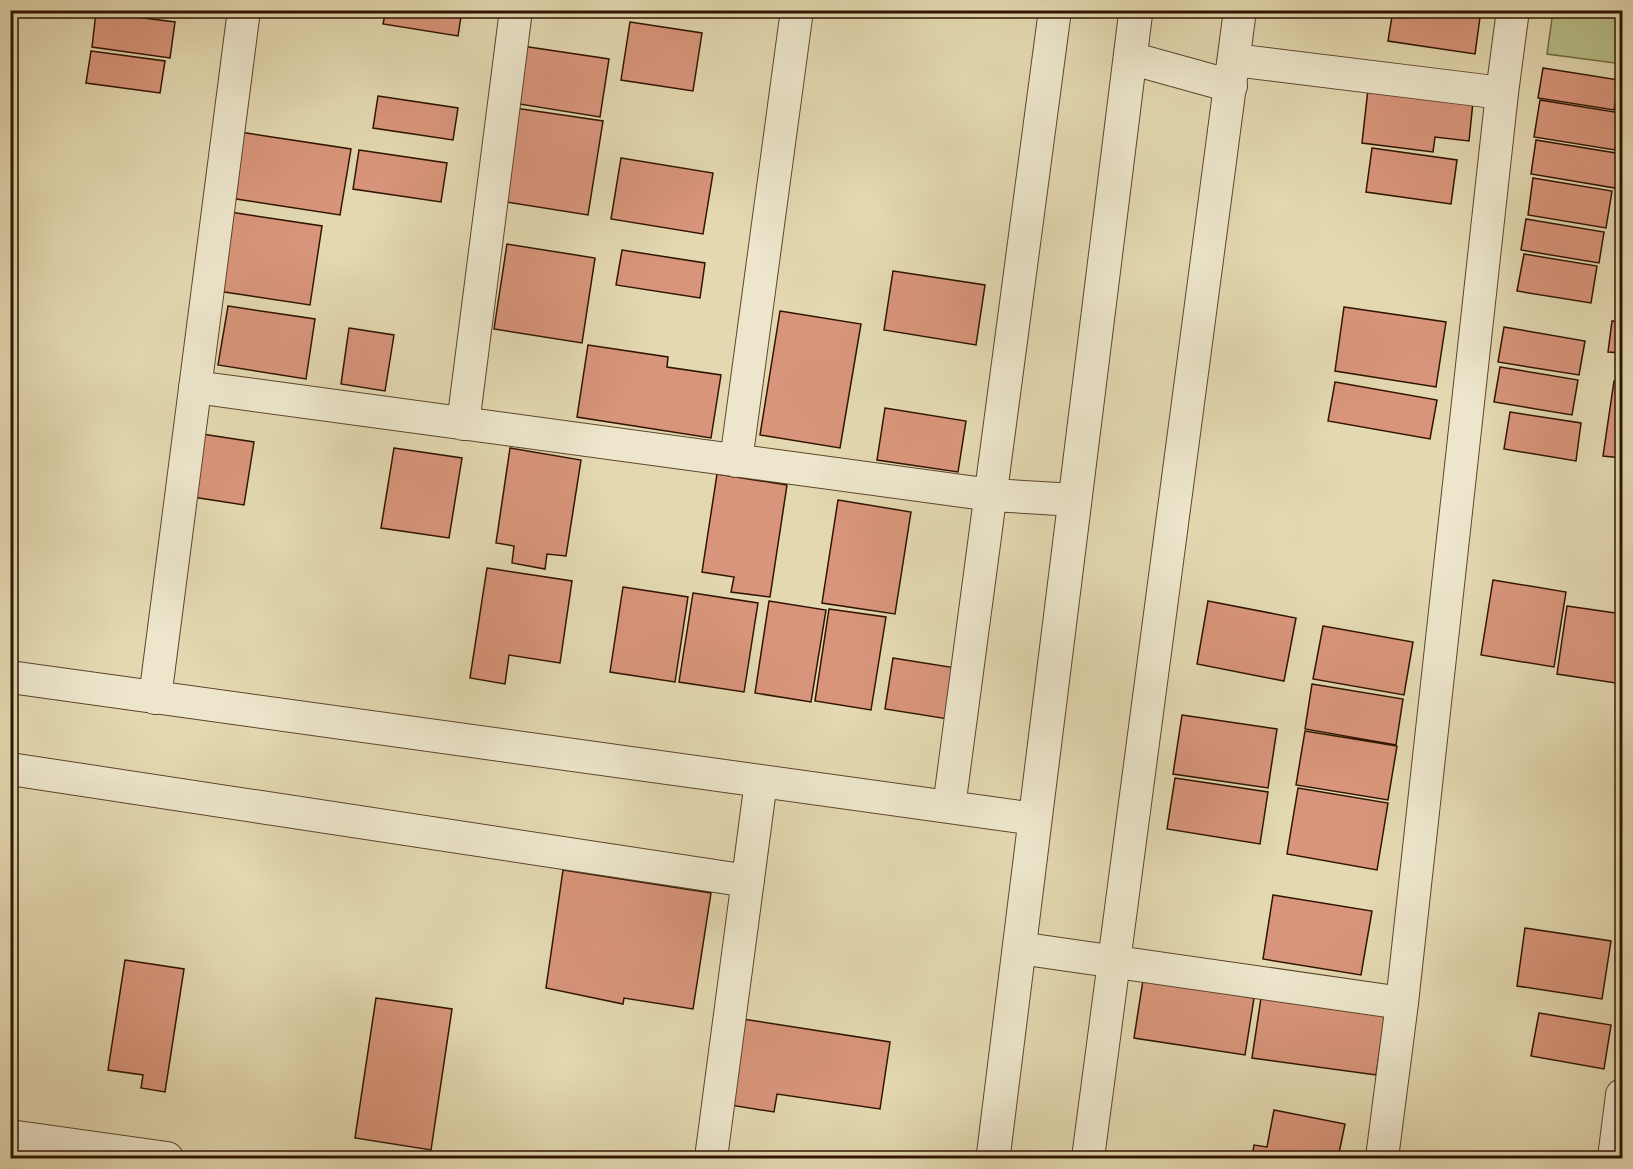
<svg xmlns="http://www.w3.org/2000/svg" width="1633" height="1169" font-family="'IM FELL French Canon',serif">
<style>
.green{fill:#b7be88;stroke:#746944;stroke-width:1.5}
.building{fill:#d8957b;stroke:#301400;stroke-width:1.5}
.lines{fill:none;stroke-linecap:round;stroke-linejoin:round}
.minor-casing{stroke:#5d452c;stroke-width:34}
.tertiary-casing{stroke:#5d452c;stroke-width:35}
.minor{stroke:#ede6cc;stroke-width:32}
.tertiary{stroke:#ede6cc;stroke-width:33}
</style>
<rect width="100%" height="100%" fill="#e3d8b0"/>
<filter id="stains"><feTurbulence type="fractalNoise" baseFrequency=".00333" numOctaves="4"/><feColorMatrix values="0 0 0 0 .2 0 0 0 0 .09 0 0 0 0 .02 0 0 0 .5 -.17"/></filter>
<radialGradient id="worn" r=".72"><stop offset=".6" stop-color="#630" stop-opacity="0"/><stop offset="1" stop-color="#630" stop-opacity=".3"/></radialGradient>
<path class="green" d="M1553,11H1622V64L1547,54Z"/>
<path class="building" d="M386,10H462L458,36L383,24Z
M1393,10H1481L1475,54L1388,41Z
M96,12L175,22L170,58L92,47Z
M630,22L702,33L693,91L621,80Z
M522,46L609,59L600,117L513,103Z
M91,51L165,61L160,93L86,83Z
M1543,68L1619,80L1614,110L1538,98Z
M1369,80L1474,92L1469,141L1435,137L1433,152L1362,143Z
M378,96L458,108L453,140L373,128Z
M1540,100L1621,113L1615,150L1534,137Z
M515,108L603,121L588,215L500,201Z
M240,132L351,149L340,215L230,198Z
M1536,140L1622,154L1621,189L1531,174Z
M1372,148L1457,160L1451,204L1366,192Z
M359,150L447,163L441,202L353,189Z
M621,158L713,173L703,234L611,219Z
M1533,178L1612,191L1606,228L1528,215Z
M230,212L322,226L310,305L218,291Z
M1526,219L1604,232L1599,263L1521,250Z
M507,244L595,258L582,343L494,329Z
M622,250L705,263L700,298L616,285Z
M1524,254L1597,266L1591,303L1517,291Z
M893,271L985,285L976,345L884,330Z
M228,306L315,319L306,379L218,365Z
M1344,307L1446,322L1436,387L1335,371Z
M780,311L861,324L840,448L760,435Z
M1612,321L1622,322V353L1608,352Z
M1504,327L1585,341L1579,375L1498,362Z
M349,328L394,335L385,391L341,384Z
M588,345L668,357L667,367L721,375L711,438L577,417Z
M1500,367L1578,380L1572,415L1494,402Z
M1614,381L1622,382V458L1603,456Z
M1335,382L1437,400L1430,439L1328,421Z
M885,408L966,421L958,472L877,460Z
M1510,412L1581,423L1576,461L1504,449Z
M202,434L254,442L244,505L193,497Z
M394,448L462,458L449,538L381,528Z
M510,448L581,460L566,556L547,554L545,569L512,563L514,546L496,543Z
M717,474L787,485L770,597L731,592L734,577L702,572Z
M838,500L911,512L895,614L822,603Z
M487,568L572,581L560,663L509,655L505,684L470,678Z
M1493,580L1566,592L1554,667L1481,655Z
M623,587L688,597L675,682L610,672Z
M693,593L758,603L744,692L679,682Z
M769,601L826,610L811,702L755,693Z
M1208,601L1296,618L1284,681L1197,664Z
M1567,606L1622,614V684L1557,674Z
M829,609L886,617L871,710L815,701Z
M1323,626L1413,642L1404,695L1313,679Z
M893,658L956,668L948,719L885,709Z
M1312,684L1403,699L1396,745L1305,729Z
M1182,715L1277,729L1268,788L1173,774Z
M1305,731L1397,746L1388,800L1296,785Z
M1175,778L1268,792L1260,844L1167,829Z
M1298,788L1388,803L1377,870L1287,854Z
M563,870L711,893L693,1009L624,998L623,1004L546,988Z
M1273,895L1372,911L1361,975L1263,959Z
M1525,928L1611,941L1602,999L1517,986Z
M125,960L184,969L165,1092L141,1088L143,1075L108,1070Z
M1143,980L1254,998L1245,1055L1134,1038Z
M376,998L452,1009L431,1150L355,1138Z
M1261,998L1385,1016L1376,1075L1252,1058Z
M1539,1013L1611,1025L1604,1069L1531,1056Z
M736,1018L890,1042L880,1109L777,1094L774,1112L724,1104Z
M1274,1110L1345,1124L1338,1158H1252L1254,1145L1267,1147Z"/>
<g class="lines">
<g class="minor-casing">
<path id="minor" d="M1130,58L1231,86
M1234,60L1502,93
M195,387L992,495L1075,500
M463,424L516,10
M736,461L797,10
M10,677L1035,819
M155,698L244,10
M10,769L748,881
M949,807L1055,10
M1019,948L1402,1003
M10,1136L167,1158
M711,1158L761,781
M1088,1158L1240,10
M1382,1158L1402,1003L1502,93L1513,10
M1614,1158L1622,1095"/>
</g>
<g class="tertiary-casing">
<path id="tertiary" d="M993,1158L1136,10"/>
</g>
<use href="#minor" class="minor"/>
<use href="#tertiary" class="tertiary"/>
</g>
<rect width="1633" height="1169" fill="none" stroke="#e3d8b0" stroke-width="36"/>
<rect x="12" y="12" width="1609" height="1145" fill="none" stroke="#301400" stroke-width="3"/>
<rect x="18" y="18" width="1597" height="1133" fill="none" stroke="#301400" stroke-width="1.5"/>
<rect width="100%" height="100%" filter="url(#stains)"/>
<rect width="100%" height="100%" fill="url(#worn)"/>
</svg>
